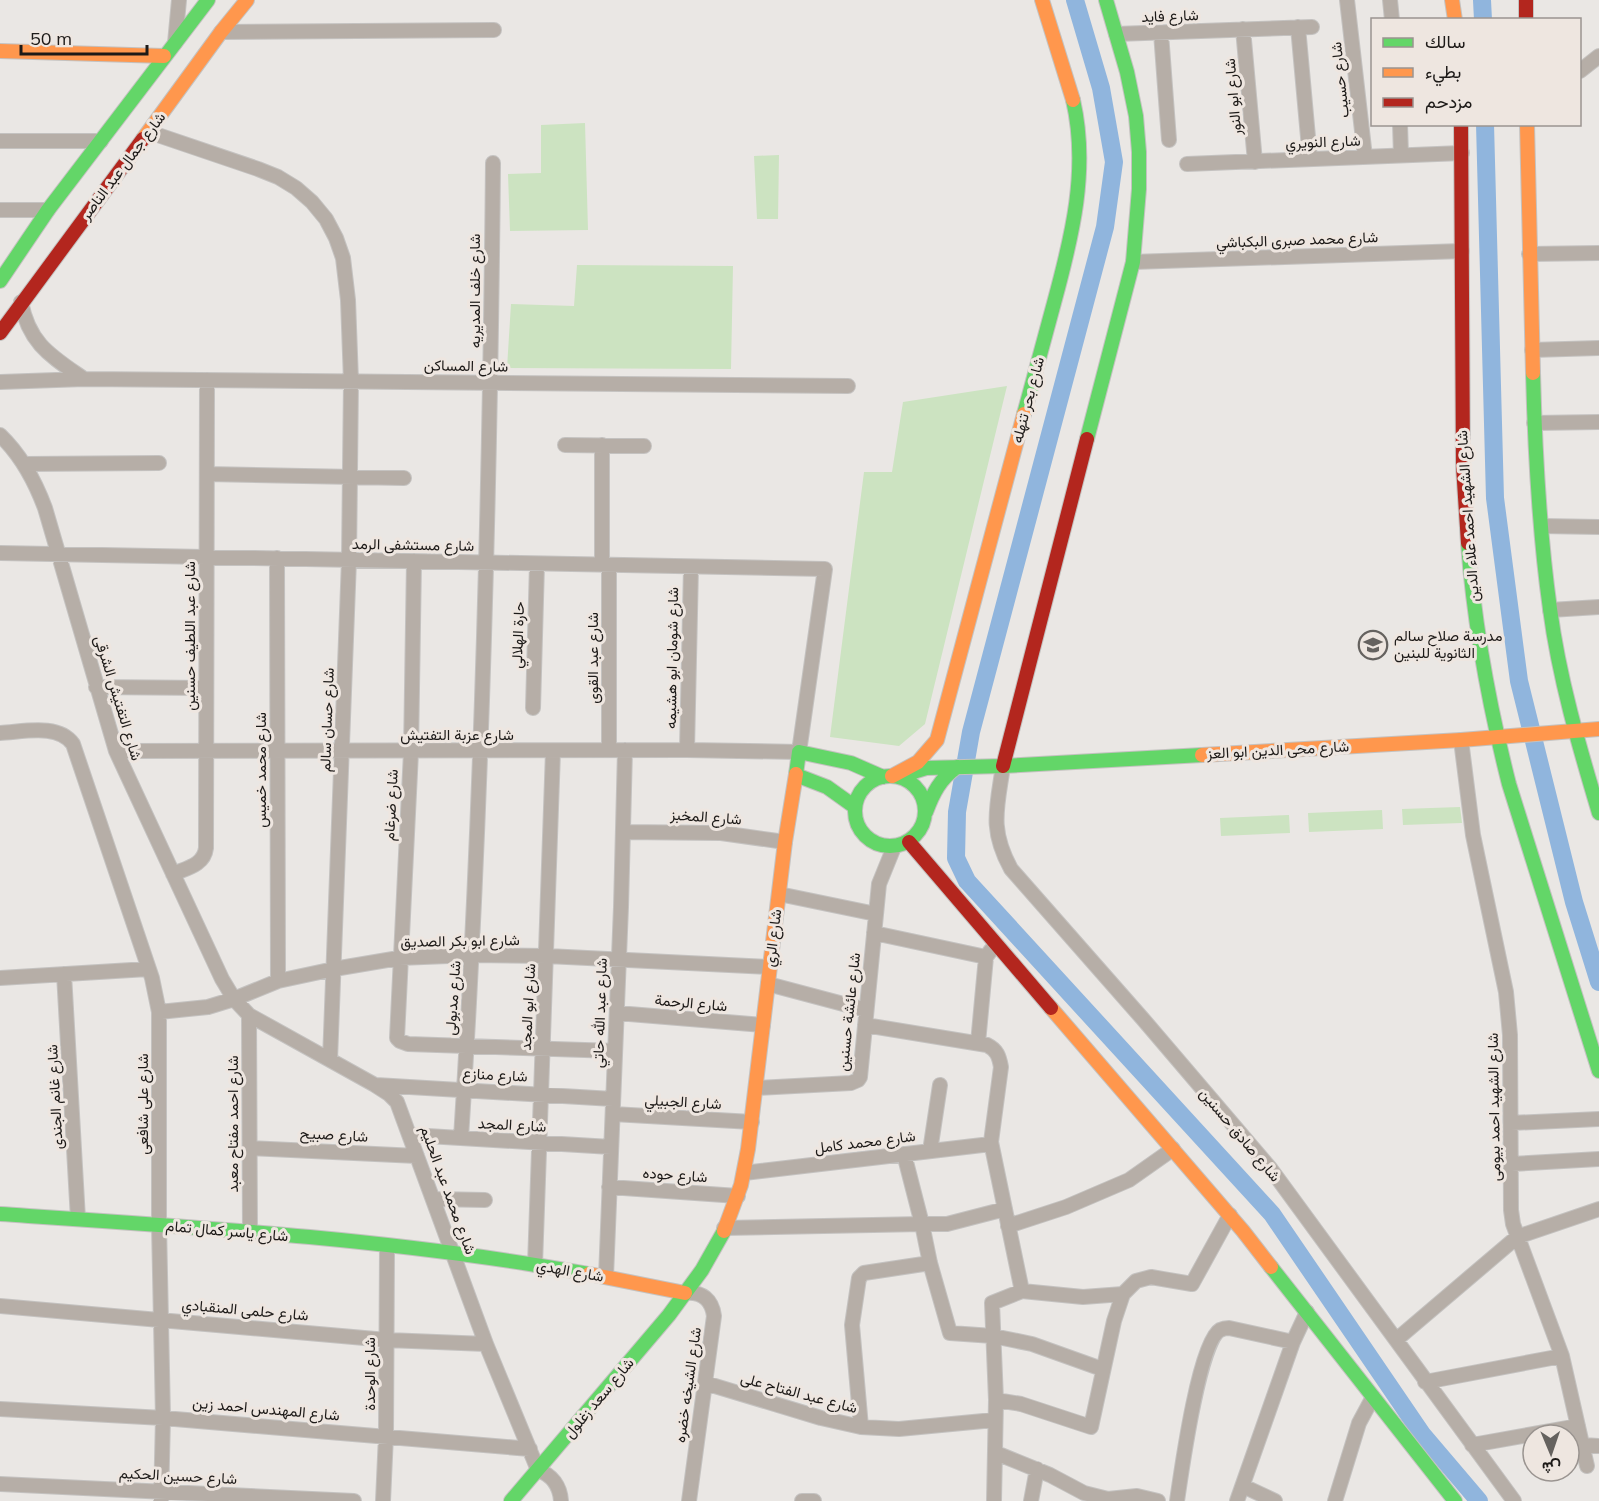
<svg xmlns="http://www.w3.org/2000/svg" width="1599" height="1501" font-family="Mulish,Vazirmatn,sans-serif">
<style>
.green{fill:#cce3c1}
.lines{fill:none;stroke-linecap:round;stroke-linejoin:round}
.canal{stroke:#90b5dd;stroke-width:18}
.street-casing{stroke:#c4c2c0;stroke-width:16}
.fast-casing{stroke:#c4c2c0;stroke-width:16}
.slow-casing{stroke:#c4c2c0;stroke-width:16}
.jam-casing{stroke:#c4c2c0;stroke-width:16}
.street{stroke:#b6aea7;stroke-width:14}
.fast{stroke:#63d668;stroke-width:14}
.slow{stroke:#ff974d;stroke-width:14}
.jam{stroke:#b3261e;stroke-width:14}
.labels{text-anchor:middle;stroke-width:6;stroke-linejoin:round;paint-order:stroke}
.street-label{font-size:15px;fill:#1d1a18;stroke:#eee6e0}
.poi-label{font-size:15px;fill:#1d1a18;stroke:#eee6e0;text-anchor:start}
</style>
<rect width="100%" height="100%" fill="#eae7e4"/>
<path class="green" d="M585,123L588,230L510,231L508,174L541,173V125Z
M779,155L778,219H757L754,156Z
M577,265L733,266L731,369L507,368L511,304L574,306Z
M1007,386L925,724L899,746L830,737L864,472H892L903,402Z
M1460,807L1462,823L1403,825L1402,809Z
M1382,810L1383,829L1309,832L1308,813Z
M1289,815L1290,833L1221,836L1220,818Z"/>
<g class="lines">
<path class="canal" d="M1075,0L1101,88L1114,162L1105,227L971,732L957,812L956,858L967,881L1272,1214L1422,1434L1479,1501
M1482,0L1483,20
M1485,124L1495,498L1519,681L1574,902L1599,982"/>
<g class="street-casing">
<path id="street" d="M1347,0L1365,157
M1390,0L1392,20
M1298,27L1310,159
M1243,29L1255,162
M221,32L494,30
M1161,33L1169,140
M1116,34L1312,27
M175,43L179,0
M1580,71L1599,56
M1400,124L1401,155
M149,132L258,169L278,177L296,188L312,202L326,219L336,238L343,258L348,300L351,381L349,560L330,1060
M0,141H101
M1187,164L1462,153
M0,210H48
M1529,254L1599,253
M1133,262L1462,251
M21,302C29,344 51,356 84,379
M1532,350L1599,348
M0,382L84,379L848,386
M1534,423L1599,422
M0,435C21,455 35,481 45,508L116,751L222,979L234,999L249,1015L375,1085L389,1094L397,1102L486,1344L538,1470C552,1475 560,1486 561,1501
M565,445L644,446
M24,464L159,463
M207,474L404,478
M1542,526L1599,527
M0,553L825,569L799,752L687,750L116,751
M277,558L278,981
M414,561L411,752L397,1038L400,1041L408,1044L615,1051
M602,565V445
M609,565V750
M1550,610L1599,607
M96,687L206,688
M533,708L537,564
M0,733C23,732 58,723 73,744L152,978L159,1012V1225L163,1418L161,1501
M1461,740L1473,835L1506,992L1510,1035L1511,1210L1513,1224L1562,1356L1587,1466
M687,750L691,567
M1003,766C997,808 989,829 1011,869L1142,1018L1270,1168L1514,1501
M623,832L721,833L785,842
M173,874C187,868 204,865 206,848L207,380
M779,894L876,914
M874,933L986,957
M64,974L78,1219
M0,978L148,969
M768,984L866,1010
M159,1012L208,1007L234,999L278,981L334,969L399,958L473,955L547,956L769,967
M617,1013L763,1025
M249,1015L250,1233
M865,1025L987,1045C997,1050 999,1056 1001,1067L991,1142L1022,1291L992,1303L996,1400L994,1501
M978,1043L986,957L991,950
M376,1085L613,1099
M756,1088L851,1083L858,1080L860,1077L879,884L894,847
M613,1114L752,1122
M1511,1123L1599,1119
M411,1135L611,1147
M461,1138C482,814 490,489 493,163
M250,1148L417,1156
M930,1151L940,1085
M904,1154L922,1224H947L1005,1209
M1511,1164L1599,1159
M744,1173L991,1144
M609,1187L738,1196
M433,1199L485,1200
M1008,1226L1066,1207L1129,1180L1173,1149
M724,1228L922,1224L930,1263L950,1333L993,1336L1032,1344L1102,1369
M535,1265L553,751
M606,1277L621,907L625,750
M1022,1291L1083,1297L1123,1294
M685,1293C702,1291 712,1300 714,1316L689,1501
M0,1306L387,1340L486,1344
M1396,1340L1517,1237L1599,1209
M1425,1382L1562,1356
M705,1383L821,1418L861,1427L899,1429L994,1420
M996,1400L1021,1404L1091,1427L1114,1321L1123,1294L1136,1281L1151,1277L1192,1284L1230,1215
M0,1409L163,1418L530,1449
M861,1427L852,1325L859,1278L864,1273L930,1263
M1472,1445L1578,1426
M1583,1445L1599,1446
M996,1453L1050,1475L1084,1493L1108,1499L1137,1496L1158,1501
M0,1484L354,1501
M1243,1486L1275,1501
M383,1501L386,1435L387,1248
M802,1501H814
M1031,1501L1037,1469
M1177,1501C1181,1474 1199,1342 1220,1330C1222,1329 1227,1328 1229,1328L1293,1342
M1237,1501L1293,1342L1307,1312
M1335,1501L1359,1423L1373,1397"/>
</g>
<g class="fast-casing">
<path id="fast" d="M0,281L48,210L208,0
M1533,373C1535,451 1539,531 1550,609C1559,678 1579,746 1599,813
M1024,414C1034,377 1044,340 1054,303C1072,237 1089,169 1073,100
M1087,439L1133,262L1139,189V152L1136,116L1127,72L1106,0
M1468,543C1474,624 1489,705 1509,784L1599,1071
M910,773L926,768L1003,766L1202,755
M796,774L799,752L851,763L883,777
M796,775L827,787L855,807
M855 811a35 35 0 1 1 70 0a35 35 0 1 1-70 0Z
M926,812C933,793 940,779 957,767
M0,1214C196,1227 395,1239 589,1274
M1271,1267L1455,1501
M511,1501L669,1315L702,1270L724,1231"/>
</g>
<g class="slow-casing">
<path id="slow" d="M1042,0L1073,100
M1452,0L1455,20
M0,51L164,56
M1527,124L1533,373
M143,139L221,32L247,0
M1202,755L1461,740L1599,729
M892,776L918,762L937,740L1024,414
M1051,1008L1243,1231L1271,1267
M724,1231L741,1185L748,1149L785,842L796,774
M589,1274L685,1293"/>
</g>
<g class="jam-casing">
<path id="jam" d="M1526,0V20
M1461,124L1463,466L1468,543
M0,333L143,139
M1003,766L1087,439
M909,842L1051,1008"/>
</g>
<use href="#street" class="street"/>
<use href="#fast" class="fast"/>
<use href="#slow" class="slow"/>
<use href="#jam" class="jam"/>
</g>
<defs>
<g id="school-ring" transform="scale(1.5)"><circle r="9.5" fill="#eee6e0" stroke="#65625f" stroke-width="1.5"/><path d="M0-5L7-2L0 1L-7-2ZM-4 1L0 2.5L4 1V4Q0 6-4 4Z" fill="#65625f"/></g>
</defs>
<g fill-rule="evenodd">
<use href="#school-ring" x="1373" y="645"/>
</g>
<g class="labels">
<g class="street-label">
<text transform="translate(1170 16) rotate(-2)" y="5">شارع فايد</text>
<text transform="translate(1340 80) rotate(-96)" y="5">شارع حسيب</text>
<text transform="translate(1233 97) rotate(-95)" y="5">شارع ابو النور</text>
<text transform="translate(1323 142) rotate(-2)" y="5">شارع النويري</text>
<text transform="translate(123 166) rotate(-53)" y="5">شارع جمال عبد الناصر</text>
<text transform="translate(1297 240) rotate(-2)" y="5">شارع محمد صبرى البكباشي</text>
<text transform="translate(475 291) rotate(-90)" y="5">شارع خلف المديريه</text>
<text transform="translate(466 366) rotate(1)" y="5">شارع المساكن</text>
<text transform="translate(1028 400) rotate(-75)" y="5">شارع بحر تنهله</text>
<text transform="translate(1468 516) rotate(-94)" y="5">شارع الشهيد احمد علاء الدين</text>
<text transform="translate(413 545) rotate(1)" y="5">شارع مستشفى الرمد</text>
<text transform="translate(518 635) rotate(-88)" y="5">حارة الهلالي</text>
<text transform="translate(190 636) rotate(-90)" y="5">شارع عبد اللطيف حسنين</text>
<text transform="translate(593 658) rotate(-90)" y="5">شارع عبد القوى</text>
<text transform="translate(672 658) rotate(-89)" y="5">شارع شومان ابو هشيمه</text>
<text transform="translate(118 698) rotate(73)" y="5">شارع التفتيش الشرقى</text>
<text transform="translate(327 720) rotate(-88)" y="5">شارع حسان سالم</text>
<text x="457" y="740">شارع عزبة التفتيش</text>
<text transform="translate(1278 750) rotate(-3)" y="5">شارع محى الدين ابو العز</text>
<text transform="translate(261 770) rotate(-90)" y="5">شارع محمد خميس</text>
<text transform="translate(391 805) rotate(-87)" y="5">شارع ضرغام</text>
<text transform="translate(706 817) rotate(4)" y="5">شارع المخبز</text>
<text transform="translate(773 938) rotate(-83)" y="5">شارع الري</text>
<text transform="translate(460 941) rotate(-1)" y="5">شارع ابو بكر الصديق</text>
<text transform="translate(453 998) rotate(-86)" y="5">شارع مدبولى</text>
<text transform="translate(691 1003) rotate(5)" y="5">شارع الرحمة</text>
<text transform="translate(528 1007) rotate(-87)" y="5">شارع ابو المجد</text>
<text transform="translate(849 1012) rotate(-84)" y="5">شارع عائشة حسنين</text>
<text transform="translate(600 1013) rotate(-88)" y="5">شارع عبد الله حاتي</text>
<text transform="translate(495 1075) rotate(3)" y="5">شارع منازع</text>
<text transform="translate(55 1097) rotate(-93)" y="5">شارع غانم الجندى</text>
<text transform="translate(683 1102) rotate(3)" y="5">شارع الجبيلي</text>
<text transform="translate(143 1104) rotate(-90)" y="5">شارع على شافعى</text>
<text transform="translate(1494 1107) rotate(-91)" y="5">شارع الشهيد احمد بيومى</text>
<text transform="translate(233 1124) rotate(-90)" y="5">شارع احمد مفتاح معبد</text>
<text transform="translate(512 1125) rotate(3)" y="5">شارع المجد</text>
<text transform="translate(334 1135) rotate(3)" y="5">شارع صبيح</text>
<text transform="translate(1240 1135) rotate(50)" y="5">شارع صادق حسنين</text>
<text transform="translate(865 1142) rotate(-7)" y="5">شارع محمد كامل</text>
<text transform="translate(675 1175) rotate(4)" y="5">شارع حوده</text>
<text transform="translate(448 1190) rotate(70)" y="5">شارع محمد عبد الحليم</text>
<text transform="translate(227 1231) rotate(5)" y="5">شارع ياسر كمال تمام</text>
<text transform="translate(570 1271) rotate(10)" y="5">شارع الهدي</text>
<text transform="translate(245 1310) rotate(5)" y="5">شارع حلمى المنقبادي</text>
<text transform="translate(370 1374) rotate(-90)" y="5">شارع الوحدة</text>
<text transform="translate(688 1385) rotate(-82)" y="5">شارع الشيخه خضره</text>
<text transform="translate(799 1393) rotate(15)" y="5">شارع عبد الفتاح على</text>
<text transform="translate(599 1398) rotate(-50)" y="5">شارع سعد زغلول</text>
<text transform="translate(266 1409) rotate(5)" y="5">شارع المهندس احمد زين</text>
<text transform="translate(178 1476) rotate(3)" y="5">شارع حسين الحكيم</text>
</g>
<g class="poi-label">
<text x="1394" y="641">مدرسة صلاح سالم<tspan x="1394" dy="17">الثانوية للبنين</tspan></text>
</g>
</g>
<rect x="1371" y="18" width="210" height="108" fill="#eee6e0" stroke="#9a9490" stroke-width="1.5"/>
<rect x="1383" y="38" width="30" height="9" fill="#63d668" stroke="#9a9490" stroke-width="1.5"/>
<text x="1425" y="48" font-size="18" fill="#1d1a18">سالك</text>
<rect x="1383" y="68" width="30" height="9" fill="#ff974d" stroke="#9a9490" stroke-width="1.5"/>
<text x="1425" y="78" font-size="18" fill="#1d1a18">بطيء</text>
<rect x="1383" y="98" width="30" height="9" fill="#b3261e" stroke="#9a9490" stroke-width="1.5"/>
<text x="1425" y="108" font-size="18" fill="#1d1a18">مزدحم</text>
<g transform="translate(1551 1453) rotate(178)"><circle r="28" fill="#eee6e0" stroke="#9a9490" stroke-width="1.5"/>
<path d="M0-4.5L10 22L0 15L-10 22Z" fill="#65625f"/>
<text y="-9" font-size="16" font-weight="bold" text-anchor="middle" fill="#1d1a18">ش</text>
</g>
<path d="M21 45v9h126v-9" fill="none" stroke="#1d1a18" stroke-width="3"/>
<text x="30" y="45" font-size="18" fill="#1d1a18" stroke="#eee6e0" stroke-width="4.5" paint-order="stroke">50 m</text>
</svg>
